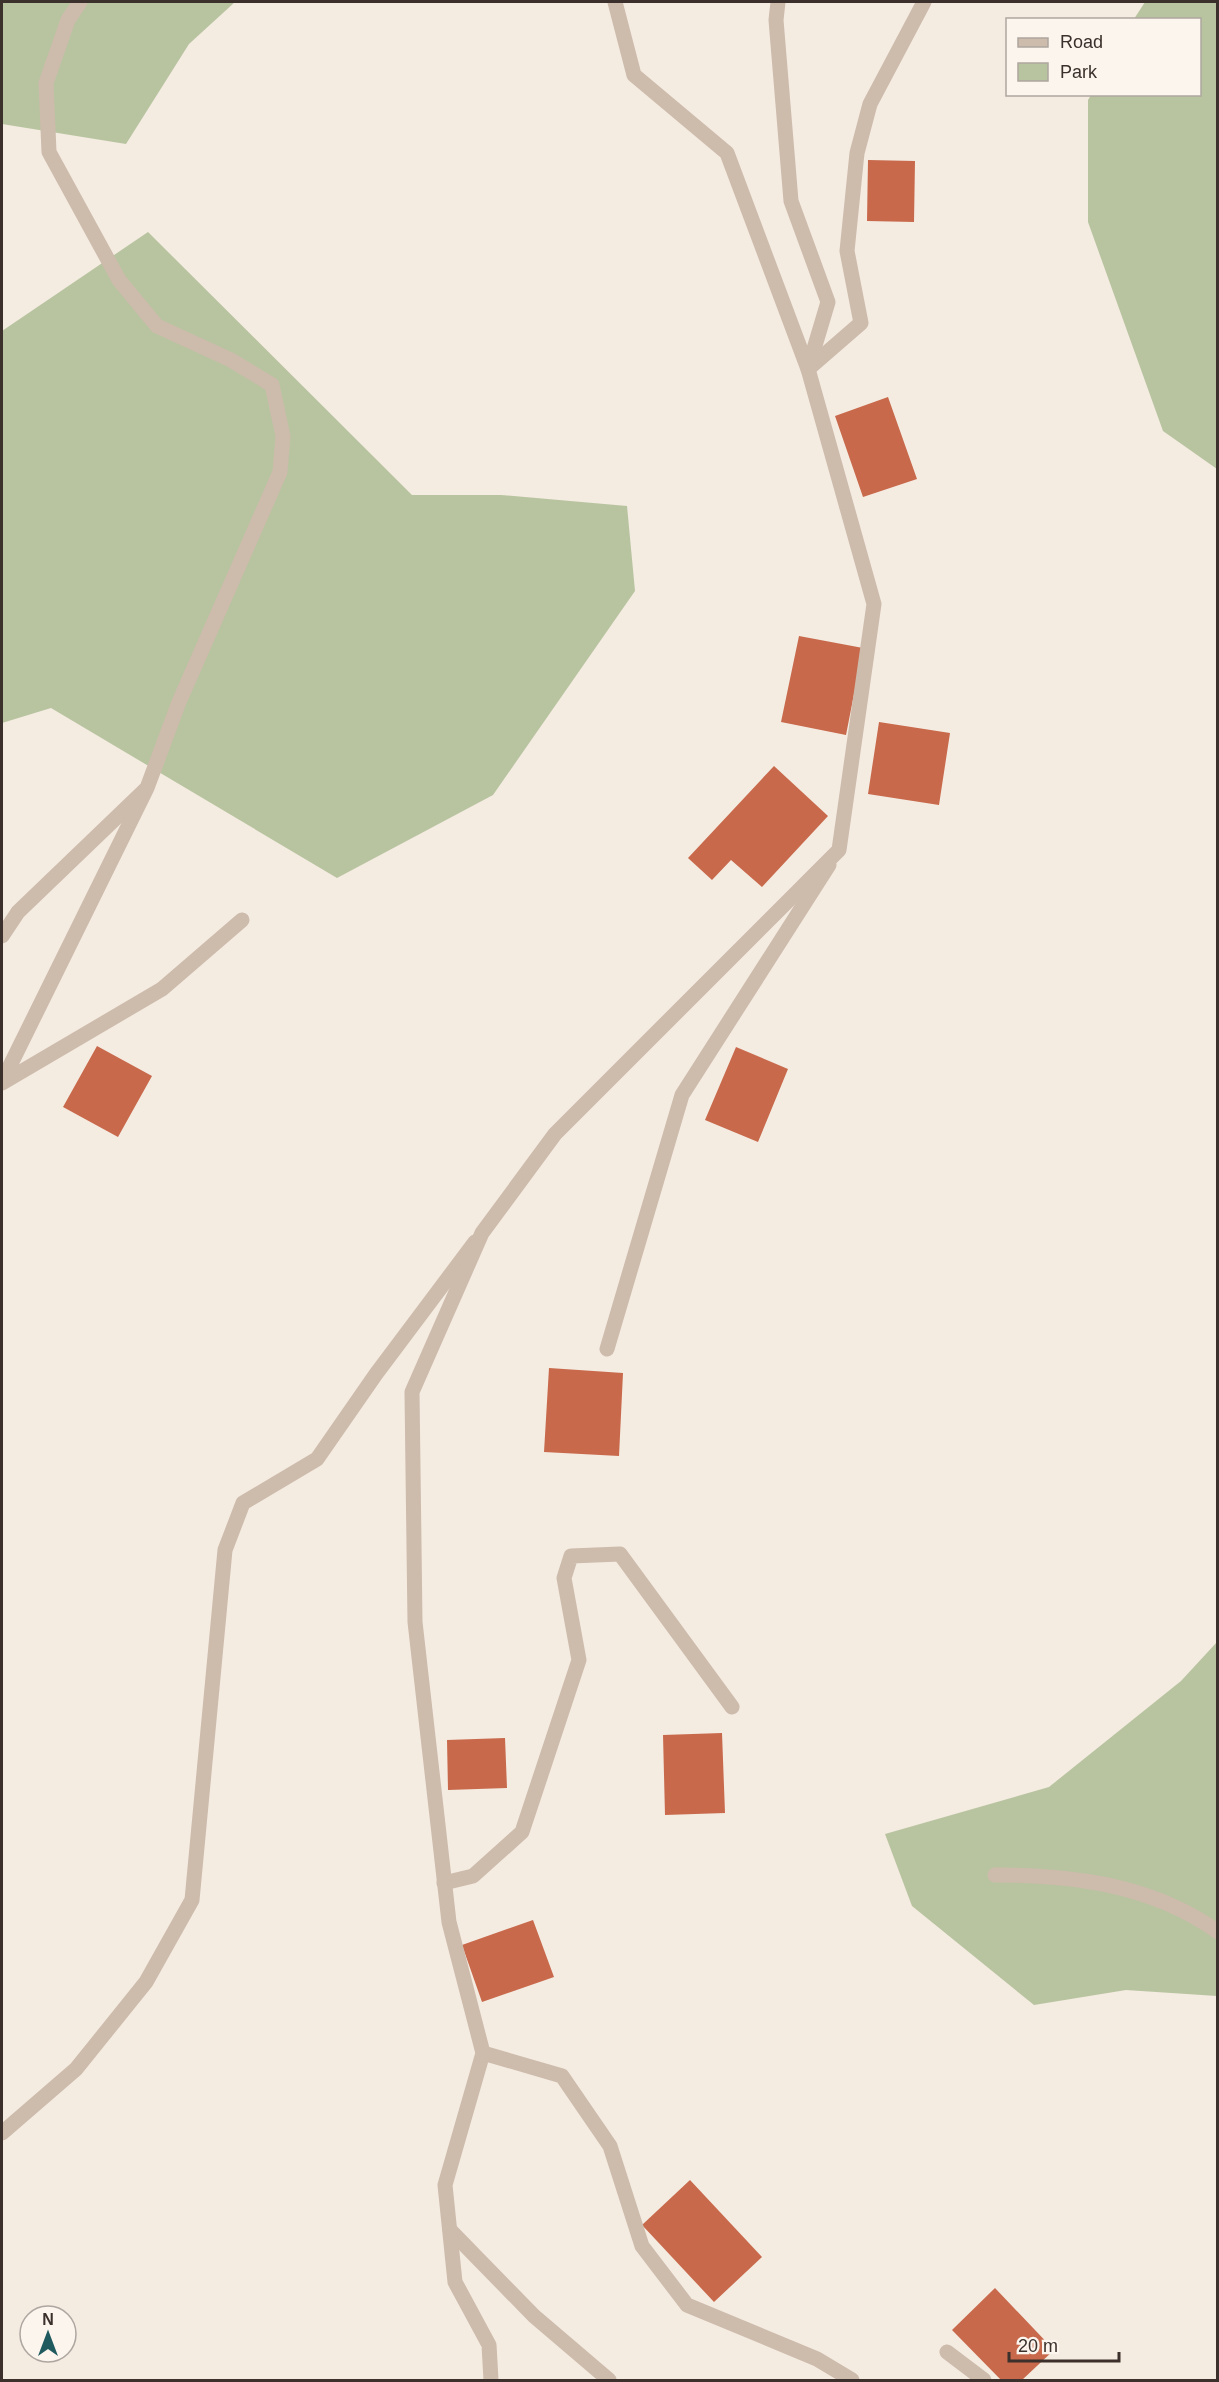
<svg xmlns="http://www.w3.org/2000/svg" width="1219" height="2382" font-family="Helvetica,sans-serif">
<style>
.green{fill:#b8c4a0}
.building{fill:#c8694b}
.lines{fill:none;stroke-linecap:round;stroke-linejoin:round}
.service{stroke:#cdbbac;stroke-width:15}
.minor{stroke:#cdbbac;stroke-width:15}
</style>
<rect width="100%" height="100%" fill="#f4ebe1"/>
<path class="green" d="M2,2H235L189,44L126,144L2,124Z
M1145,2H1217V469L1163,431L1088,222V100L1091,95L1200,94V20L1134,19Z
M148,232L412,495H501L627,506L635,591L493,795L337,878L51,708L2,723V331Z
M1217,1642V1996L1126,1990L1034,2005L912,1906L885,1834L1049,1787L1181,1681Z"/>
<path class="building" d="M868,160L915,161L914,222L867,221Z
M888,397L917,479L863,497L835,416Z
M799,636L863,648L846,735L781,722Z
M879,722L950,733L939,805L868,794Z
M774,766L828,816L762,887L731,860L712,880L688,858Z
M97,1046L152,1076L118,1137L63,1107Z
M736,1047L788,1069L758,1142L705,1120Z
M549,1368L623,1373L619,1456L544,1452Z
M722,1733L725,1813L665,1815L663,1735Z
M505,1738L507,1788L448,1790L447,1740Z
M533,1920L554,1977L482,2002L462,1945Z
M690,2180L762,2257L714,2302L642,2225Z
M995,2288L1054,2350L1022,2380H1001L952,2330Z"/>
<g class="lines">
<path class="service" d="M808,369L861,323L847,251L857,153L870,104L924,2
M2,936L18,912L145,790
M2,1083L162,989L242,920
M607,1349L682,1095L829,865
M995,1875C1073,1875 1153,1885 1218,1932
M444,1883L473,1876L522,1832L579,1660L564,1578L571,1556L620,1554L732,1707
M2,2133L76,2069L146,1982L192,1900L225,1550L243,1503L317,1459L376,1374L475,1242
M450,2230L534,2316L609,2380
M947,2352L984,2380"/>
<path class="minor" d="M778,2L776,20L791,201L828,302L808,369
M2,1082L147,788L179,702L280,472L283,436L272,385L231,360L157,326L119,280L49,152L46,83L68,20L80,2
M483,2053L562,2076L610,2146L642,2246L687,2305L817,2359L852,2380
M491,2380L489,2345L455,2282L445,2185L483,2053L449,1922L415,1622L412,1392L482,1233L555,1134L839,850L874,604L808,369L727,153L634,75L615,2"/>
</g>
<rect width="1219" height="2382" fill="none" stroke="#3b302b" stroke-width="6"/>
<rect x="1006" y="18" width="195" height="78" fill="#fbf5ee" stroke="#aea6a0" stroke-width="1.5"/>
<rect x="1018" y="38" width="30" height="9" fill="#cdbbac" stroke="#aea6a0" stroke-width="1.5"/>
<text x="1060" y="48" font-size="18" fill="#3b302b">Road</text>
<rect x="1018" y="63" width="30" height="18" fill="#b8c4a0" stroke="#aea6a0" stroke-width="1.5"/>
<text x="1060" y="78" font-size="18" fill="#3b302b">Park</text>
<g transform="translate(48 2334)"><circle r="28" fill="#fbf5ee" stroke="#aea6a0" stroke-width="1.5"/>
<path d="M0-4.5L10 22L0 15L-10 22Z" fill="#1f5a5e"/>
<text y="-9" font-size="16" font-weight="bold" text-anchor="middle" fill="#3b302b">N</text>
</g>
<path d="M1009 2352v9h110v-9" fill="none" stroke="#3b302b" stroke-width="3"/>
<text x="1018" y="2352" font-size="18" fill="#3b302b" stroke="#fbf5ee" stroke-width="4.5" paint-order="stroke">20 m</text>
</svg>
